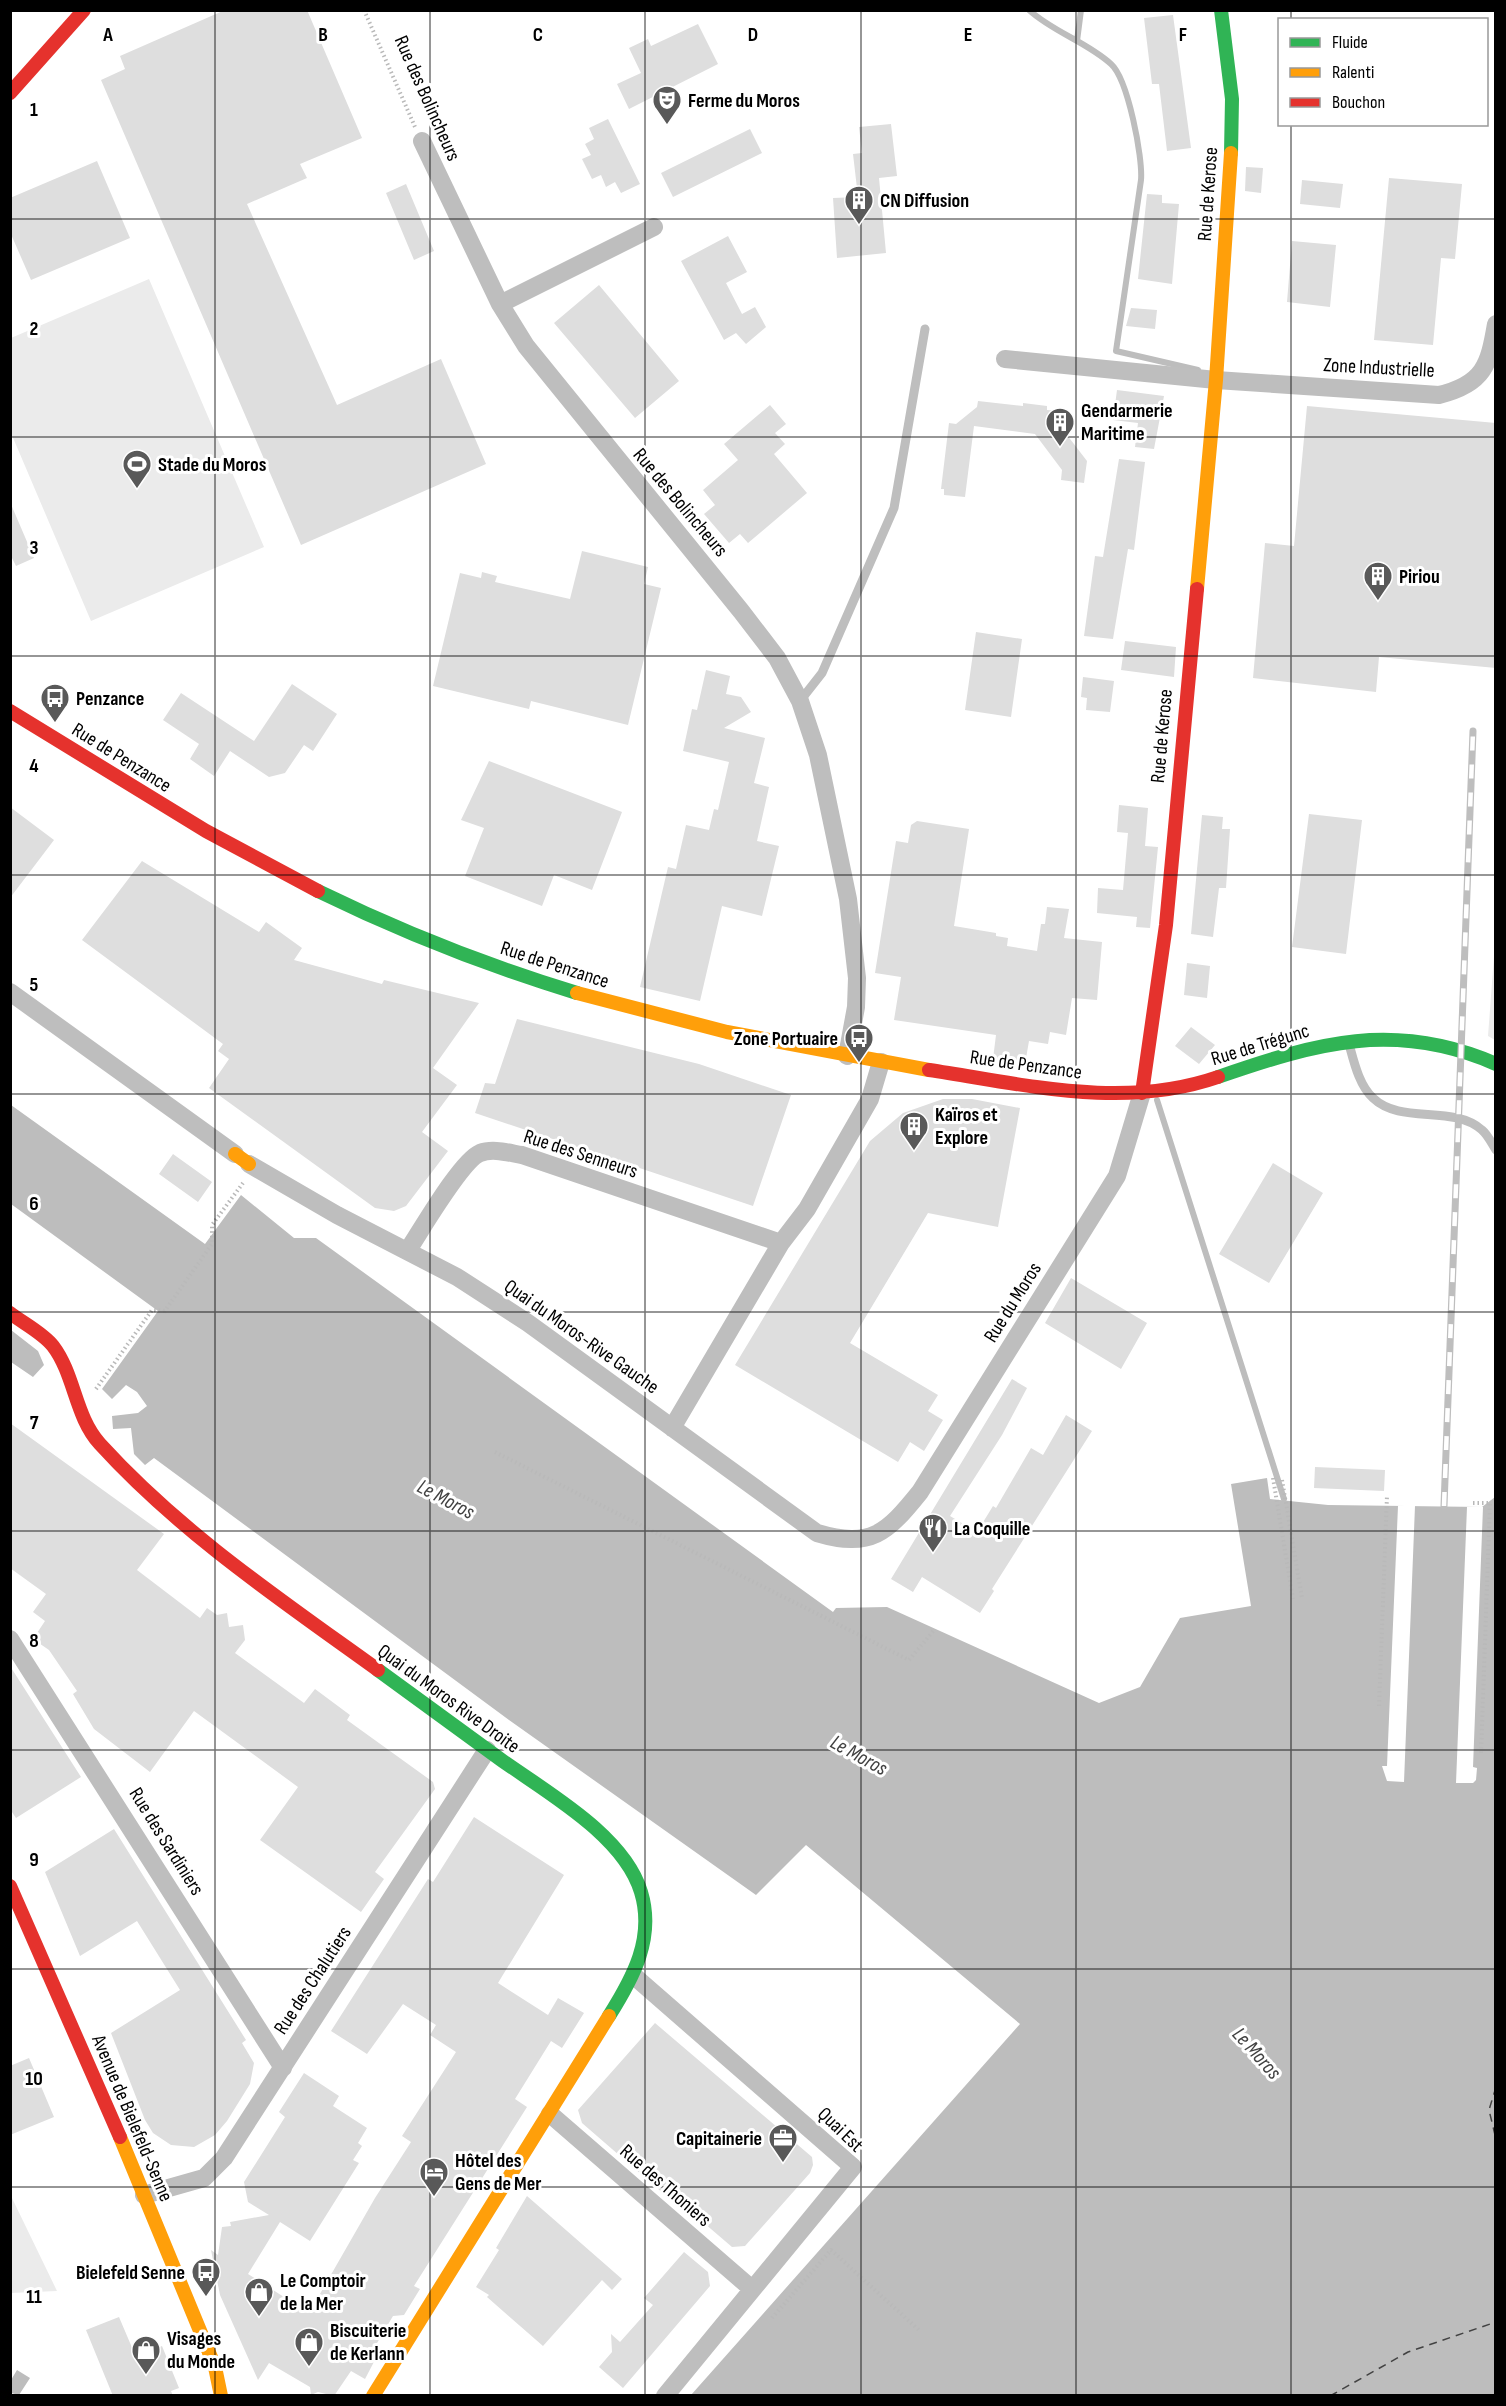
<svg xmlns="http://www.w3.org/2000/svg" width="1506" height="2406" font-family="'Sofia Sans Condensed',sans-serif">
<style>
.green{fill:#ebebeb}
.water{fill:#bdbdbd}
.pier{fill:#fff}
.lines{fill:none;stroke-linecap:round;stroke-linejoin:round}
.stream{stroke:#bdbdbd;stroke-width:6}
.ferry{stroke:#424242;stroke-width:1.5;stroke-dasharray:8 6;stroke-linecap:butt}
.building{fill:#dedede}
.path{stroke:#b9b9b9;stroke-width:4;stroke-dasharray:1.5 3;stroke-linecap:butt}
.lane{stroke:#bebebe;stroke-width:9}
.street{stroke:#bebebe;stroke-width:18}
.fast{stroke:#30b455;stroke-width:14}
.slow{stroke:#ff9f0a;stroke-width:14}
.jam{stroke:#e5322d;stroke-width:14}
.rail-casing{stroke:#bebebe;stroke-width:7}
.rail{stroke:#fff;stroke-width:4.5;stroke-dasharray:14;stroke-linecap:butt}
.grid{fill:none;stroke:#000;stroke-width:1.5;stroke-opacity:0.55}
.labels{text-anchor:middle;stroke-width:6;stroke-linejoin:round;paint-order:stroke}
.street-label{font-size:20px;fill:#000;stroke:#fff}
.poi-label{font-size:20px;font-weight:bold;fill:#000;stroke:#fff;text-anchor:start}
.water-label{font-size:21px;font-style:italic;fill:#424242;stroke:#fff}
.grid-label{font-size:20px;text-anchor:middle;font-weight:bold;fill:#000;stroke:#fff;stroke-width:6;stroke-linejoin:round;paint-order:stroke}
</style>
<rect width="100%" height="100%" fill="#fff"/>
<path class="green" d="M149,279L264,547L91,621L11,433V338Z
M1495,943L1496,1040H1495L1488,1036Z
M11,2196L57,2291L11,2293Z"/>
<path class="water" d="M11,1105L205,1244L241,1195L294,1238H316L833,1612L836,1608L887,1607L1099,1703L1140,1687L1180,1618L1251,1606L1231,1484L1267,1478L1270,1499L1328,1505L1482,1507L1495,1497V2395H691L1020,2024L806,1845L756,1895L509,1720L154,1458L145,1465L134,1454L131,1428L113,1429L112,1416L138,1413L147,1406L137,1392L126,1385L112,1399L102,1389L158,1311L11,1204Z
M11,1330L38,1351L44,1365L33,1377L11,1362Z
M17,2370L30,2378L19,2395L11,2393V2380Z"/>
<path class="pier" d="M1398,1506H1415L1404,1782L1387,1781L1382,1766H1387Z
M1467,1507H1483L1473,1767L1477,1768L1476,1780L1473,1783H1456Z"/>
<g class="lines">
<path class="stream" d="M1029,10C1053,32 1087,42 1111,64C1128,79 1143,158 1141,180L1116,351L1198,370
M1077,41L1081,10
M1157,1100L1284,1499"/>
<path class="ferry" d="M1496,2087L1489,2110L1496,2139
M1330,2396L1408,2352L1496,2322"/>
</g>
<path class="building" d="M225,10H307L362,138L300,164L307,178L247,204L337,405L441,359L486,464L301,545L101,80L125,69L120,56Z
M1173,15L1191,148L1167,151L1159,84H1152L1144,18Z
M698,24L718,64L629,109L617,84L641,73L629,48L648,39L651,46Z
M608,119L640,184L621,193L615,182L606,187L601,175L592,179L582,159L591,155L585,144L594,139L589,128Z
M891,124L897,176L879,178L886,253L837,258L833,198L858,197L853,154L862,153L859,127Z
M750,129L762,153L673,197L661,173Z
M97,161L130,238L31,280L10,232V198Z
M1246,167L1263,168L1261,193L1245,191Z
M1389,178L1462,184L1455,259L1441,258L1433,345L1374,340Z
M1302,180L1343,184L1340,208L1300,204Z
M406,184L434,251L414,260L386,193Z
M1147,194L1162,195V203L1179,204L1172,284L1138,279Z
M728,236L747,272L726,283L742,314L755,307L766,327L746,344L736,333L724,340L681,261Z
M1292,241L1336,245L1330,307L1287,302Z
M599,285L679,381L635,418L554,323Z
M1131,308L1157,310L1155,329L1126,326Z
M1117,390L1164,396L1154,449L1135,447L1138,423L1113,420Z
M978,401L1023,406V403L1047,406V410L1058,411L1057,422L1087,461L1084,483L1061,480L1062,470L1035,434L974,426L965,497L944,495V489H941L949,423L956,424L977,407Z
M770,405L786,424L775,433L785,444L774,454L807,493L748,543L740,534L729,543L704,514L715,505L703,490L738,460L724,444Z
M1307,406L1496,423V668L1379,657L1376,692L1253,678L1265,543L1294,546Z
M1119,459L1145,462L1134,550L1128,549L1113,639L1084,636L1095,556L1103,557Z
M10,502L34,558L16,566L10,554Z
M582,551L648,567L644,584L661,588L628,725L531,701L529,709L433,686L460,573L481,578L482,572L497,576L495,582L570,599Z
M976,632L1022,639L1011,717L965,710Z
M1125,641L1176,647L1174,677L1121,670Z
M706,670L730,676L726,694L741,697L751,712L724,728L765,738L754,783L769,787L757,841L779,846L762,916L722,906L700,1001L640,987L668,867L676,869L686,825L709,830L714,809L718,810L729,762L683,751L692,709L697,710Z
M1083,677L1114,681L1110,712L1086,710L1087,698L1081,697Z
M292,684L337,714L313,751L304,745L285,773L269,777L230,751L214,776L190,759L199,744L163,720L181,693L254,741Z
M489,761L622,812L592,890L554,875L542,906L465,876L484,828L461,820Z
M1119,805L1148,808L1145,846L1158,847L1150,928L1136,927L1137,917L1097,913L1098,888L1123,890L1128,833L1117,832Z
M10,807L54,840L10,898Z
M1309,814L1362,820L1346,954L1292,947Z
M1202,815L1223,817L1222,829H1230L1226,888H1219L1213,937L1191,934Z
M917,821L969,829L954,926L996,933V936L1008,938L1007,946L1037,951L1041,924H1045L1047,907L1069,909L1064,938L1102,942L1097,1000L1072,998L1066,1035L1050,1032L1048,1044L1029,1041L1025,1064L993,1059L996,1035L894,1020L901,977L875,973L896,841L908,843L911,825Z
M142,861L259,932L266,922L302,948L294,960L382,984L384,980L479,1003L433,1068L457,1085L422,1132L448,1151L406,1206L394,1211L375,1208L209,1088L229,1059L218,1051L223,1044L82,940Z
M1187,963L1210,966L1207,998L1184,995Z
M517,1019L699,1064L791,1095L753,1206L475,1113L485,1083L495,1084Z
M1191,1027L1215,1045L1199,1064L1175,1046Z
M943,1099H972L1020,1108L998,1227L928,1213L850,1343L938,1395L928,1411L943,1420L924,1451L910,1442L898,1462L735,1365L870,1141L903,1113Z
M173,1154L212,1182L198,1202L159,1174Z
M1273,1163L1323,1193L1269,1283L1219,1254Z
M1071,1278L1147,1323L1121,1369L1045,1323Z
M1012,1379L1027,1388L1002,1435L950,1516L977,1532L993,1506L996,1508L1031,1448L1043,1455L1066,1415L1092,1431L992,1589L994,1591L980,1613L922,1577L913,1592L891,1579Z
M10,1423L164,1534L137,1570L200,1618L207,1608L217,1615L227,1613L229,1627L243,1625L245,1640L235,1653L304,1703L315,1689L350,1715L347,1720L433,1782L435,1789L375,1872L384,1879L361,1912L260,1840L298,1787L194,1711L150,1772L94,1729L73,1694L77,1691L49,1650L33,1639L45,1621L33,1612L46,1594L10,1568Z
M1315,1467L1385,1470L1384,1491L1314,1488Z
M10,1666L81,1777L16,1818L10,1809Z
M474,1817L564,1875L498,1983L548,2015L558,1998L584,2013L562,2048L551,2041L515,2099L527,2107L414,2286L420,2289L404,2315L393,2316L370,2355L376,2358L365,2379L351,2371L334,2396L318,2392L311,2395L310,2387L269,2363L258,2380L220,2295L211,2250L218,2255L222,2227L231,2226L230,2222L269,2215L248,2202L244,2182L285,2117L279,2112L304,2073L339,2096L333,2106L367,2128L358,2143L362,2146L353,2160L359,2163L310,2241L280,2222L248,2274L309,2313L375,2198L411,2142L402,2136L456,2052L430,2035L436,2025L403,2004L367,2054L331,2031L428,1879L433,1882Z
M114,1829L246,2040L242,2043L254,2063L250,2084L227,2121L215,2135L194,2147L171,2145L153,2133L145,2120L111,2033L180,1990L137,1921L80,1956L45,1872Z
M655,2023L812,2157L813,2165L810,2173L745,2246L732,2247L690,2211L687,2214L582,2123L578,2110Z
M29,2058L54,2117L10,2135V2066Z
M527,2196L622,2279L612,2290L602,2280L543,2346L487,2297L489,2295L476,2287L499,2250L496,2248Z
M684,2252L708,2272L710,2286L623,2388L599,2367L612,2352L611,2334L620,2342L653,2305L644,2298Z
M119,2317L136,2357L162,2346L179,2388L171,2391L173,2396H113L86,2330Z"/>
<g class="lines">
<path class="path" d="M364,10L415,127
M164,1312L212,1244V1225L243,1183
M96,1389L152,1310L165,1311
M495,1452L909,1660L935,1629
M1273,1478L1293,1599
M1282,1480L1302,1598
M1473,1503H1490L1481,1753
M1379,1706L1387,1496
M772,2318L831,2250L920,2331"/>
<path class="lane" d="M800,701L822,673L894,508L925,329
M1349,1044C1354,1062 1359,1085 1373,1098C1401,1125 1453,1104 1482,1130C1488,1135 1492,1144 1496,1150"/>
<path class="street" d="M422,141L500,304L526,346L741,611L777,658L800,701L818,755L848,899L857,978L856,1007L847,1056
M500,304L654,227
M1005,359L1216,380L1439,395C1484,384 1489,365 1496,324
M10,992L235,1154
M249,1164L337,1215L457,1277L528,1323L817,1533C871,1549 887,1533 920,1492L1117,1176L1142,1093
M408,1250C422,1229 461,1161 480,1153C493,1148 509,1153 522,1155L781,1243
M672,1428L781,1243L807,1209L870,1099L881,1062
M10,1639L283,2068
M634,1976L853,2167L665,2396
M550,2114L752,2289
M144,2195L204,2178L224,2158L487,1750"/>
<path class="fast" d="M1221,10L1232,99L1231,153
M318,891C402,932 488,966 577,993
M1218,1077C1316,1043 1395,1020 1496,1064
M378,1670C419,1700 460,1730 500,1759C546,1792 624,1835 641,1892C655,1938 633,1978 609,2016"/>
<path class="slow" d="M1197,589L1216,380L1231,153
M577,993L727,1032L929,1070
M235,1154L249,1164
M120,2137L215,2367L221,2396
M373,2396L609,2016"/>
<path class="jam" d="M10,93L84,10
M10,711L206,831L318,891
M929,1070C1024,1084 1123,1110 1218,1077
M1142,1093L1166,925L1197,589
M10,1313C23,1323 43,1333 53,1346C75,1375 75,1417 100,1444C181,1533 281,1600 378,1670
M10,1886L120,2137"/>
<g class="rail-casing">
<path id="rail" d="M1444,1506L1473,731"/>
</g>
<use href="#rail" class="rail"/>
</g>
<path class="grid" d="M215,10V2396M430,10V2396M645,10V2396M861,10V2396M1076,10V2396M1291,10V20M1291,124V2396M10,219H1496M10,437H1496M10,656H1496M10,875H1496M10,1094H1496M10,1312H1496M10,1531H1496M10,1750H1496M10,1969H1496M10,2187H1496"/>
<defs>
<g id="theatre-pin" transform="scale(1.5)"><path d="M0 17L-7.5 6A9.5 9.5 0 1 1 7.5 6Z" fill="#595959" stroke="#fff"/><path d="M-5-5.5Q0-4 5-5.5V0Q5 5 0 6Q-5 5-5 0ZM-3.3-2.5H-1v1.5H-3.3ZM1-2.5H3.3v1.5H1ZM-2.8 1Q0 5.5 2.8 1Z" fill="#fff"/></g>
<g id="building-pin" transform="scale(1.5)"><path d="M0 17L-7.5 6A9.5 9.5 0 1 1 7.5 6Z" fill="#595959" stroke="#fff"/><path d="M-4-6H4V6H1V3H-1V6H-4ZM-2.5-4.3h1.7v1.8h-1.7ZM.8-4.3h1.7v1.8H.8ZM-2.5-1h1.7V.8h-1.7ZM.8-1h1.7V.8H.8Z" fill="#fff"/></g>
<g id="stadium-pin" transform="scale(1.5)"><path d="M0 17L-7.5 6A9.5 9.5 0 1 1 7.5 6Z" fill="#595959" stroke="#fff"/><path d="M0-5a6.5 5 0 1 0 0 10a6.5 5 0 1 0 0-10ZM-3.5-1.8h7v3.6h-7Z" fill="#fff"/></g>
<g id="bus-pin" transform="scale(1.5)"><path d="M0 17L-7.5 6A9.5 9.5 0 1 1 7.5 6Z" fill="#595959" stroke="#fff"/><path d="M-5-6H5V4H4V6H2V4H-2V6H-4V4H-5ZM-3.5-4V0h7V-4ZM-3.5 1.2v1.5H-2V1.2ZM2 1.2v1.5H3.5V1.2Z" fill="#fff"/></g>
<g id="restaurant-pin" transform="scale(1.5)"><path d="M0 17L-7.5 6A9.5 9.5 0 1 1 7.5 6Z" fill="#595959" stroke="#fff"/><path d="M-5-6h1v4h1v-4h1v4h1v-4h1v5L-1.5 .5V6h-2V.5L-5-1ZM5-6V6H3V1.5H1.5Q1.5-4 5-6Z" fill="#fff"/></g>
<g id="office-pin" transform="scale(1.5)"><path d="M0 17L-7.5 6A9.5 9.5 0 1 1 7.5 6Z" fill="#595959" stroke="#fff"/><path d="M-6-3h4V-5.5h4V-3h4V5H-6ZM-1-4.5V-3h2v-1.5ZM-6 0V1H6V0Z" fill="#fff"/></g>
<g id="hotel-pin" transform="scale(1.5)"><path d="M0 17L-7.5 6A9.5 9.5 0 1 1 7.5 6Z" fill="#595959" stroke="#fff"/><path d="M-6-4.5h1.5V1H6V5H4.5V3h-9V5H-6ZM-4 0a1.8 1.8 0 1 1 3.6 0ZM.5 0V-2.5h3Q6-2.5 6 0Z" fill="#fff"/></g>
<g id="shop-pin" transform="scale(1.5)"><path d="M0 17L-7.5 6A9.5 9.5 0 1 1 7.5 6Z" fill="#595959" stroke="#fff"/><path d="M-5-2.5h2.3a2.7 3.5 0 0 1 5.4 0H5L5.5 6h-11ZM-1.5-2.5h3a1.5 2.3 0 0 0-3 0Z" fill="#fff"/></g>
</defs>
<g fill-rule="evenodd">
<use href="#theatre-pin" x="667" y="100"/>
<use href="#building-pin" x="859" y="200"/>
<use href="#building-pin" x="1060" y="422"/>
<use href="#stadium-pin" x="137" y="464"/>
<use href="#building-pin" x="1378" y="576"/>
<use href="#bus-pin" x="55" y="698"/>
<use href="#bus-pin" x="859" y="1038"/>
<use href="#building-pin" x="914" y="1126"/>
<use href="#restaurant-pin" x="933" y="1528"/>
<use href="#office-pin" x="783" y="2138"/>
<use href="#hotel-pin" x="434" y="2172"/>
<use href="#bus-pin" x="206" y="2272"/>
<use href="#shop-pin" x="259" y="2292"/>
<use href="#shop-pin" x="309" y="2342"/>
<use href="#shop-pin" x="146" y="2350"/>
</g>
<g class="labels">
<g class="street-label">
<text transform="translate(428 98) rotate(66)" y="7">Rue des Bolincheurs</text>
<text transform="translate(1207 194) rotate(-86)" y="7">Rue de Kerose</text>
<text transform="translate(1379 367) rotate(3)" y="7">Zone Industrielle</text>
<text transform="translate(681 502) rotate(50)" y="7">Rue des Bolincheurs</text>
<text transform="translate(1161 736) rotate(-85)" y="7">Rue de Kerose</text>
<text transform="translate(122 757) rotate(32)" y="7">Rue de Penzance</text>
<text transform="translate(555 964) rotate(18)" y="7">Rue de Penzance</text>
<text transform="translate(1260 1044) rotate(-17)" y="7">Rue de Trégunc</text>
<text transform="translate(1026 1064) rotate(8)" y="7">Rue de Penzance</text>
<text transform="translate(581 1153) rotate(18)" y="7">Rue des Senneurs</text>
<text transform="translate(1012 1302) rotate(-58)" y="7">Rue du Moros</text>
<text transform="translate(582 1336) rotate(35)" y="7">Quai du Moros-Rive Gauche</text>
<text transform="translate(449 1698) rotate(36)" y="7">Quai du Moros Rive Droite</text>
<text transform="translate(167 1841) rotate(58)" y="7">Rue des Sardiniers</text>
<text transform="translate(312 1980) rotate(-57)" y="7">Rue des Chalutiers</text>
<text transform="translate(133 2118) rotate(67)" y="7">Avenue de Bielefeld-Senne</text>
<text transform="translate(841 2129) rotate(44)" y="7">Quai Est</text>
<text transform="translate(666 2185) rotate(41)" y="7">Rue des Thoniers</text>
</g>
<g class="poi-label">
<text x="688" y="107">Ferme du Moros</text>
<text x="880" y="207">CN Diffusion</text>
<text x="1081" y="417">Gendarmerie<tspan x="1081" dy="23">Maritime</tspan></text>
<text x="158" y="471">Stade du Moros</text>
<text x="1399" y="583">Piriou</text>
<text x="76" y="705">Penzance</text>
<text x="838" y="1045" text-anchor="end">Zone Portuaire</text>
<text x="935" y="1121">Kaïros et<tspan x="935" dy="23">Explore</tspan></text>
<text x="954" y="1535">La Coquille</text>
<text x="762" y="2145" text-anchor="end">Capitainerie</text>
<text x="455" y="2167">Hôtel des<tspan x="455" dy="23">Gens de Mer</tspan></text>
<text x="185" y="2279" text-anchor="end">Bielefeld Senne</text>
<text x="280" y="2287">Le Comptoir<tspan x="280" dy="23">de la Mer</tspan></text>
<text x="330" y="2337">Biscuiterie<tspan x="330" dy="23">de Kerlann</tspan></text>
<text x="167" y="2345">Visages<tspan x="167" dy="23">du Monde</tspan></text>
</g>
<g class="water-label">
<text transform="translate(446 1499) rotate(28)" y="7">Le Moros</text>
<text transform="translate(859 1755) rotate(29)" y="7">Le Moros</text>
<text transform="translate(1257 2053) rotate(48)" y="7">Le Moros</text>
</g>
</g>
<g class="grid-label">
<text x="108" y="41">A</text>
<text x="323" y="41">B</text>
<text x="538" y="41">C</text>
<text x="753" y="41">D</text>
<text x="968" y="41">E</text>
<text x="1183" y="41">F</text>
<text x="34" y="116">1</text>
<text x="34" y="335">2</text>
<text x="34" y="554">3</text>
<text x="34" y="772">4</text>
<text x="34" y="991">5</text>
<text x="34" y="1210">6</text>
<text x="34" y="1429">7</text>
<text x="34" y="1647">8</text>
<text x="34" y="1866">9</text>
<text x="34" y="2085">10</text>
<text x="34" y="2303">11</text>
</g>
<rect width="1506" height="2406" fill="none" stroke="#000000" stroke-width="24"/>
<rect x="1278" y="18" width="210" height="108" fill="#ffffff" stroke="#999999" stroke-width="1.5"/>
<rect x="1290" y="38" width="30" height="9" fill="#30b455" stroke="#999999" stroke-width="1.5"/>
<text x="1332" y="48" font-size="18" fill="#000000">Fluide</text>
<rect x="1290" y="68" width="30" height="9" fill="#ff9f0a" stroke="#999999" stroke-width="1.5"/>
<text x="1332" y="78" font-size="18" fill="#000000">Ralenti</text>
<rect x="1290" y="98" width="30" height="9" fill="#e5322d" stroke="#999999" stroke-width="1.5"/>
<text x="1332" y="108" font-size="18" fill="#000000">Bouchon</text>
</svg>
